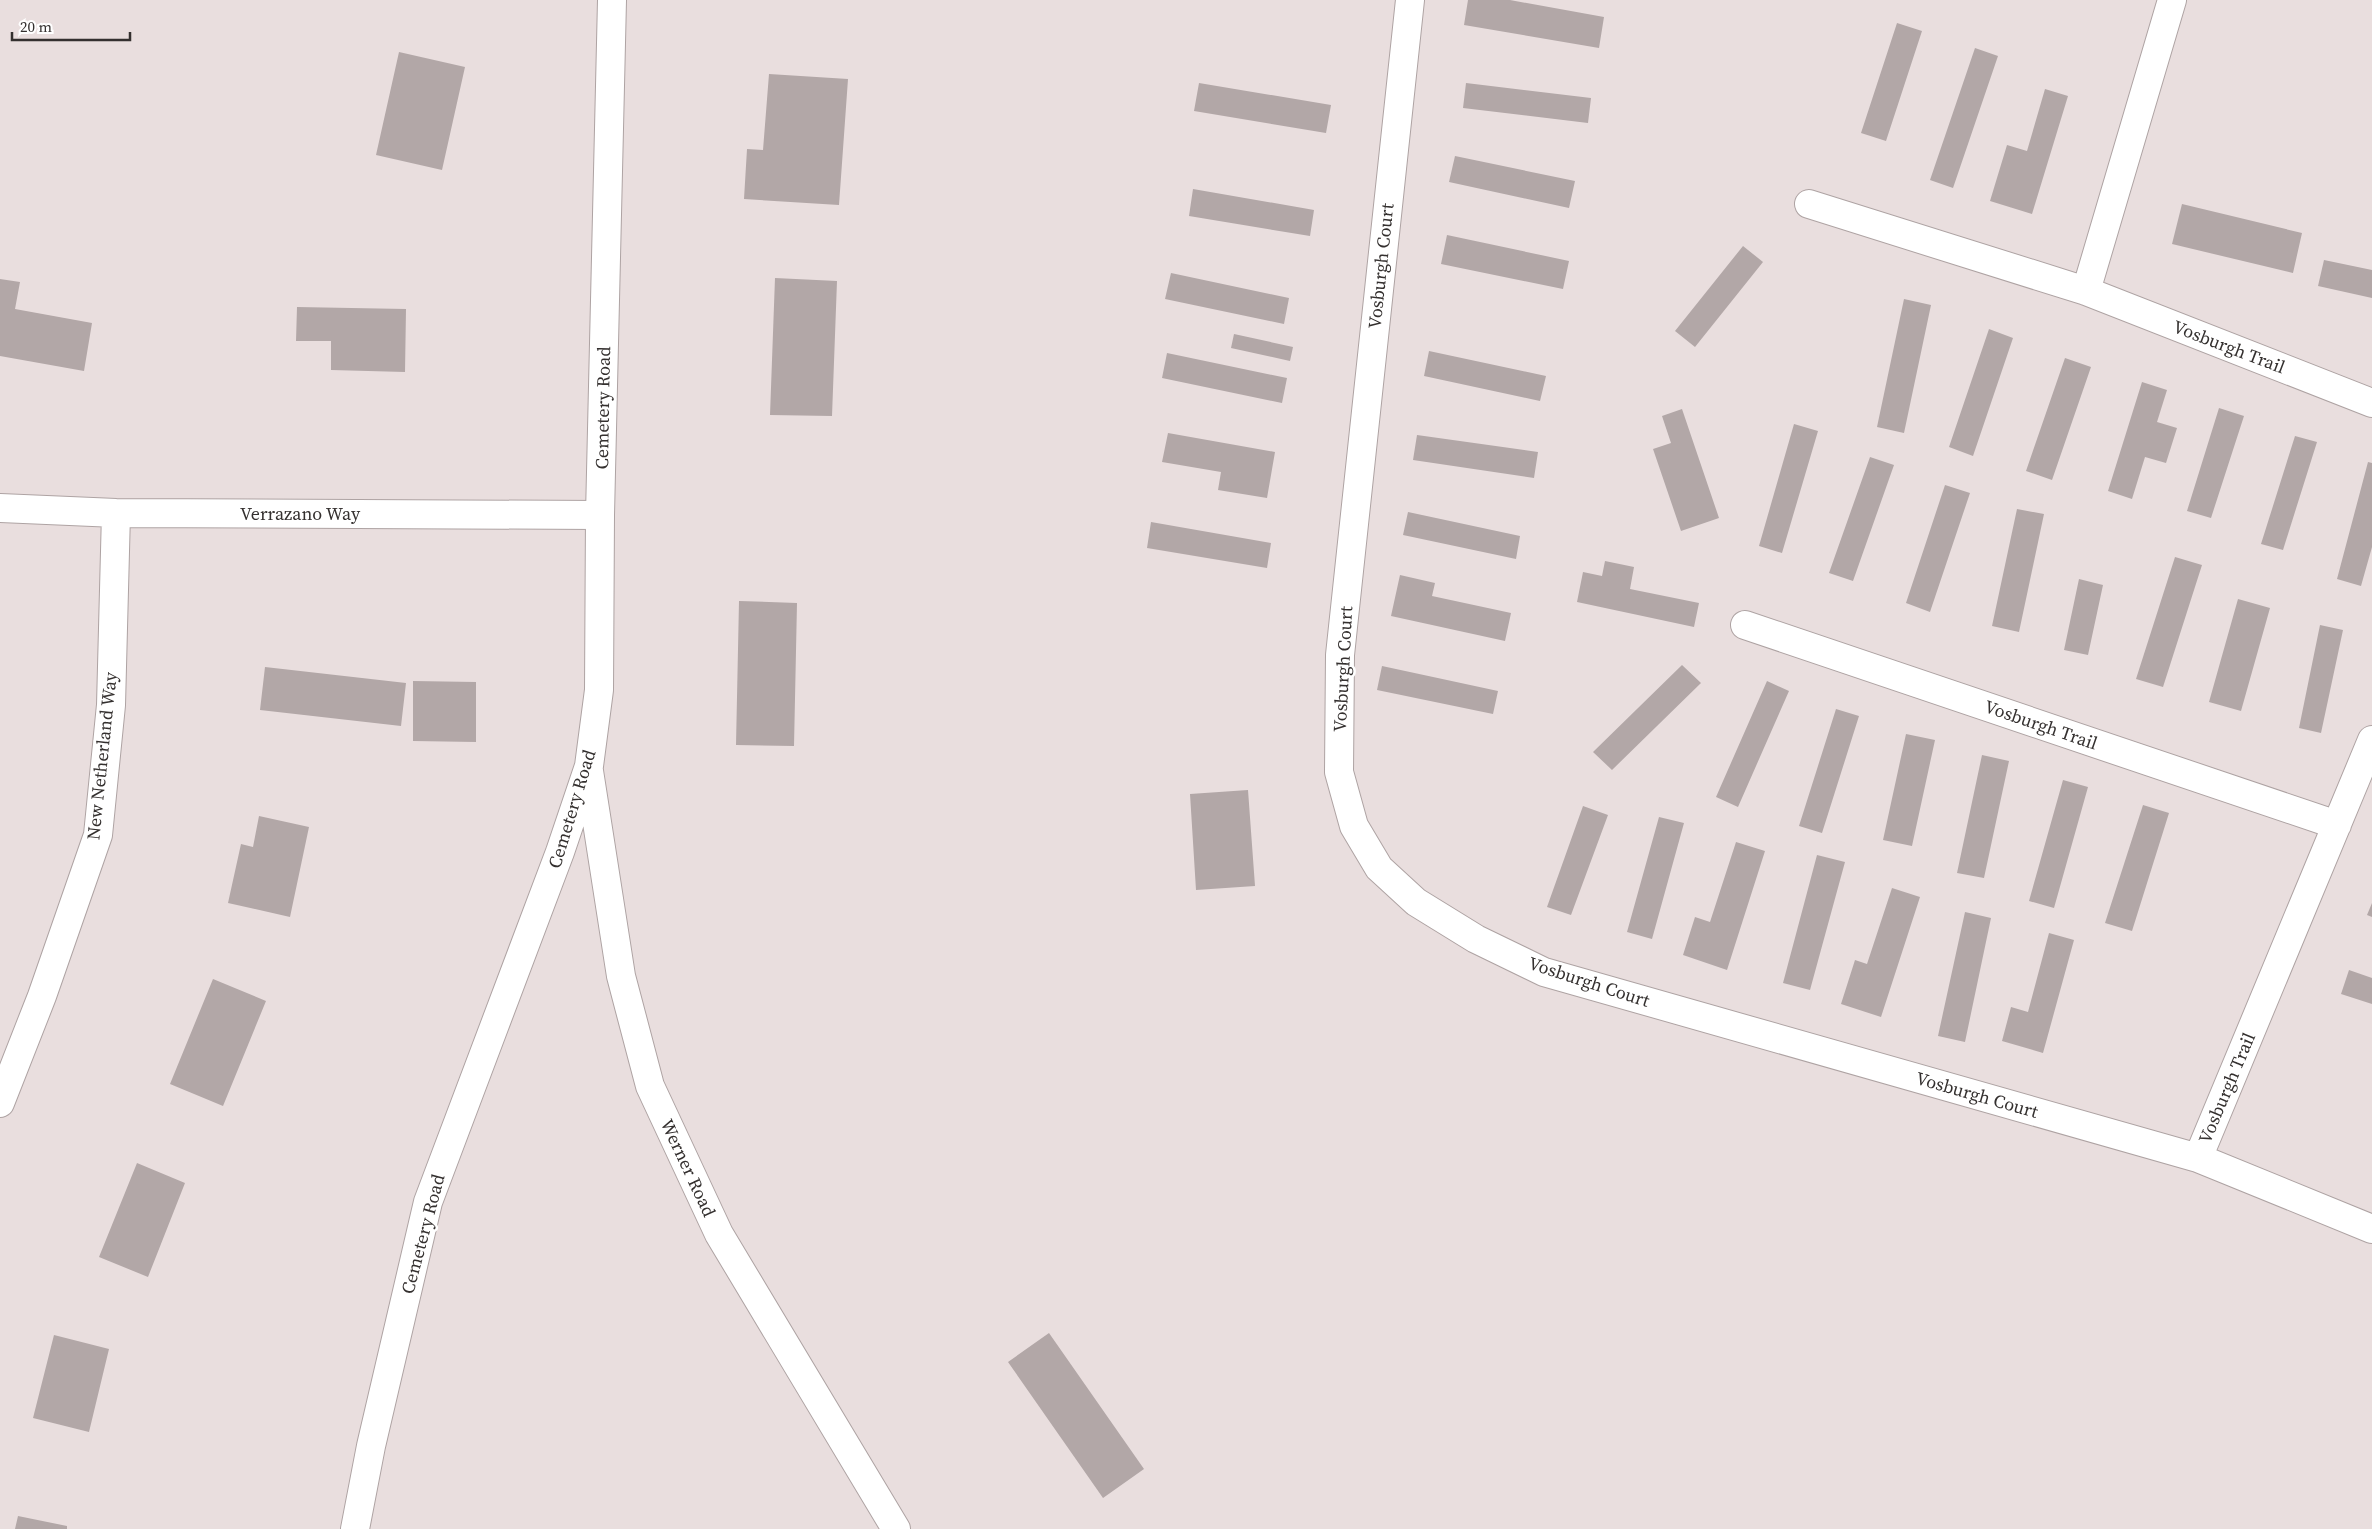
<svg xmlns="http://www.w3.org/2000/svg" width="2372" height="1529" font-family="'Source Serif 4',serif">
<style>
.building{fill:#b2a7a7}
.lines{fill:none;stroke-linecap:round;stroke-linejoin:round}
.minor-casing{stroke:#aea3a3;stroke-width:30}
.tertiary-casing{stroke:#aea3a3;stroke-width:30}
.minor{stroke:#fff;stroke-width:28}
.tertiary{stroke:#fff;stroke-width:28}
.labels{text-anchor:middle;stroke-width:5;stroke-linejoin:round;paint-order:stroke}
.street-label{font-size:18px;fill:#34302f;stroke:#fff}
</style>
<rect width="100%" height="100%" fill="#e9dede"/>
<path class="building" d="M1468,0H1510L1604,17L1599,48L1464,25Z
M1897,23L1922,31L1886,141L1861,133Z
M1975,48L1998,56L1953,188L1930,180Z
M399,52L465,67L442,170L376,155Z
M769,74L848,79L839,205L744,199L747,149L763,150Z
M1199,83L1331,105L1326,133L1194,111Z
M1466,83L1591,98L1588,123L1463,108Z
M2045,89L2068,96L2032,214L1990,201L2007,145L2027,151Z
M1455,156L1575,181L1569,208L1449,182Z
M1193,189L1314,210L1310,236L1189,216Z
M2182,204L2302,233L2293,273L2172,244Z
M1447,235L1569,261L1563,289L1441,264Z
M1743,246L1763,262L1695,347L1675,331Z
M2324,260L2372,270V298L2318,286Z
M1171,273L1289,298L1284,324L1165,299Z
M775,278L837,281L832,416L770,415Z
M0,279L20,282L15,309L92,323L84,371L0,356Z
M1904,299L1931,305L1904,433L1877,427Z
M297,307L406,309L405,372L331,370V341H296Z
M1989,329L2013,338L1973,456L1949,447Z
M1234,334L1293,347L1290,361L1231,348Z
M1429,351L1546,376L1540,401L1424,376Z
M1167,353L1287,378L1282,403L1162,378Z
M2065,358L2091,367L2052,480L2026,471Z
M2142,382L2167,390L2157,422L2177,428L2166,463L2145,457L2132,499L2108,491Z
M2219,408L2244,416L2211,518L2187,511Z
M1682,409L1719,518L1681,531L1653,449L1671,443L1662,416Z
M1794,424L1818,431L1782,553L1759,546Z
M1168,433L1275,452L1267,498L1218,490L1221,472L1162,462Z
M1417,435L1538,452L1534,478L1413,460Z
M2295,436L2317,442L2283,550L2261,544Z
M1870,457L1894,465L1853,581L1829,573Z
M2368,462L2372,463V547L2361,586L2337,579Z
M1945,485L1970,493L1930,612L1906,603Z
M2017,509L2044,514L2019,632L1992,626Z
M1408,512L1520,536L1516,559L1403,535Z
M1151,522L1271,543L1267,568L1147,548Z
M2175,557L2202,565L2163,687L2136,679Z
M1605,561L1634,567L1630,589L1699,603L1694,627L1577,602L1583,572L1602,576Z
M1400,575L1435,583L1432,596L1511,613L1505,641L1391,616Z
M2079,579L2103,585L2088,655L2064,650Z
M2238,599L2270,608L2241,711L2209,702Z
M739,601L797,603L794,746L736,745Z
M2320,625L2343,630L2321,733L2299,728Z
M1682,665L1701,683L1612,770L1593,752Z
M1382,666L1498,691L1493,714L1377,690Z
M265,667L406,683L401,726L260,710Z
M413,681L476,682V742L413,741Z
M1767,681L1789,691L1738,807L1716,797Z
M1836,709L1859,716L1822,833L1799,826Z
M1906,734L1935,740L1912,846L1883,840Z
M1982,755L2009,761L1984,878L1957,873Z
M2063,780L2088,787L2054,908L2029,901Z
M1248,790L1255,886L1196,890L1190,794Z
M2143,805L2169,813L2132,931L2105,923Z
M1583,806L1608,815L1571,915L1547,907Z
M259,816L309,827L290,917L228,903L241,844L253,847Z
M1659,817L1684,823L1652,939L1627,932Z
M1736,842L1765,851L1727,970L1683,955L1695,917L1710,922Z
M1817,855L1845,862L1810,990L1783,983Z
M1892,888L1920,897L1881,1017L1841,1004L1855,960L1867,964Z
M2372,903V917L2367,915Z
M1965,912L1991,918L1965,1042L1938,1036Z
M2049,933L2074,940L2043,1053L2002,1041L2011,1007L2028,1012Z
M2349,970L2372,978V1004L2341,994Z
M213,979L266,1001L223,1106L170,1084Z
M137,1163L185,1183L148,1277L99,1257Z
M1049,1333L1144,1469L1103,1498L1008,1362Z
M54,1335L109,1349L89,1432L33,1418Z
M18,1516L67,1526V1529H15Z"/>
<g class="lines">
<g class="minor-casing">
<path id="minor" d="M1410,0L1340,655L1339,772L1354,826L1379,868L1416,902L1476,939L1544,972L2198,1158L2372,1229
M1809,204L2086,291L2372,403
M2086,291L2172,0
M0,508L116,513L600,515
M1745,625L2337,825
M0,1103L42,996L98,835L111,705L116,513
M2198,1158L2372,740"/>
</g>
<g class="tertiary-casing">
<path id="tertiary" d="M589,771L621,976L650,1086L719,1234L896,1529
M355,1529L371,1446L428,1202L560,852L589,766L599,690L600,515L612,0"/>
</g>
<use href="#minor" class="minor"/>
<use href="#tertiary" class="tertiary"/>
</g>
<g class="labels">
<g class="street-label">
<text transform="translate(1381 266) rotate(-84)" y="6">Vosburgh Court</text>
<text transform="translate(2229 347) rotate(21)" y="6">Vosburgh Trail</text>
<text transform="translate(603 408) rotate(-89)" y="6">Cemetery Road</text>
<text x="300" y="520">Verrazano Way</text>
<text transform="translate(1343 669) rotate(-87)" y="6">Vosburgh Court</text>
<text transform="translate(2041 725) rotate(19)" y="6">Vosburgh Trail</text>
<text transform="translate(102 756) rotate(-84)" y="6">New Netherland Way</text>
<text transform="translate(572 809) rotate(-73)" y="6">Cemetery Road</text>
<text transform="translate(1589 982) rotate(18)" y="6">Vosburgh Court</text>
<text transform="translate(2227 1088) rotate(-67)" y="6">Vosburgh Trail</text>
<text transform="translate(1977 1095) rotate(16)" y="6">Vosburgh Court</text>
<text transform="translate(688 1168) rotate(65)" y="6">Werner Road</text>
<text transform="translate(423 1234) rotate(-75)" y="6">Cemetery Road</text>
</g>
</g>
<path d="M12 32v8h118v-8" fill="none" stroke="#34302f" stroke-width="2.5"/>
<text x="20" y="32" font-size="15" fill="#34302f" stroke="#ffffff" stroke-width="4" paint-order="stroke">20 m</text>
</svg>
